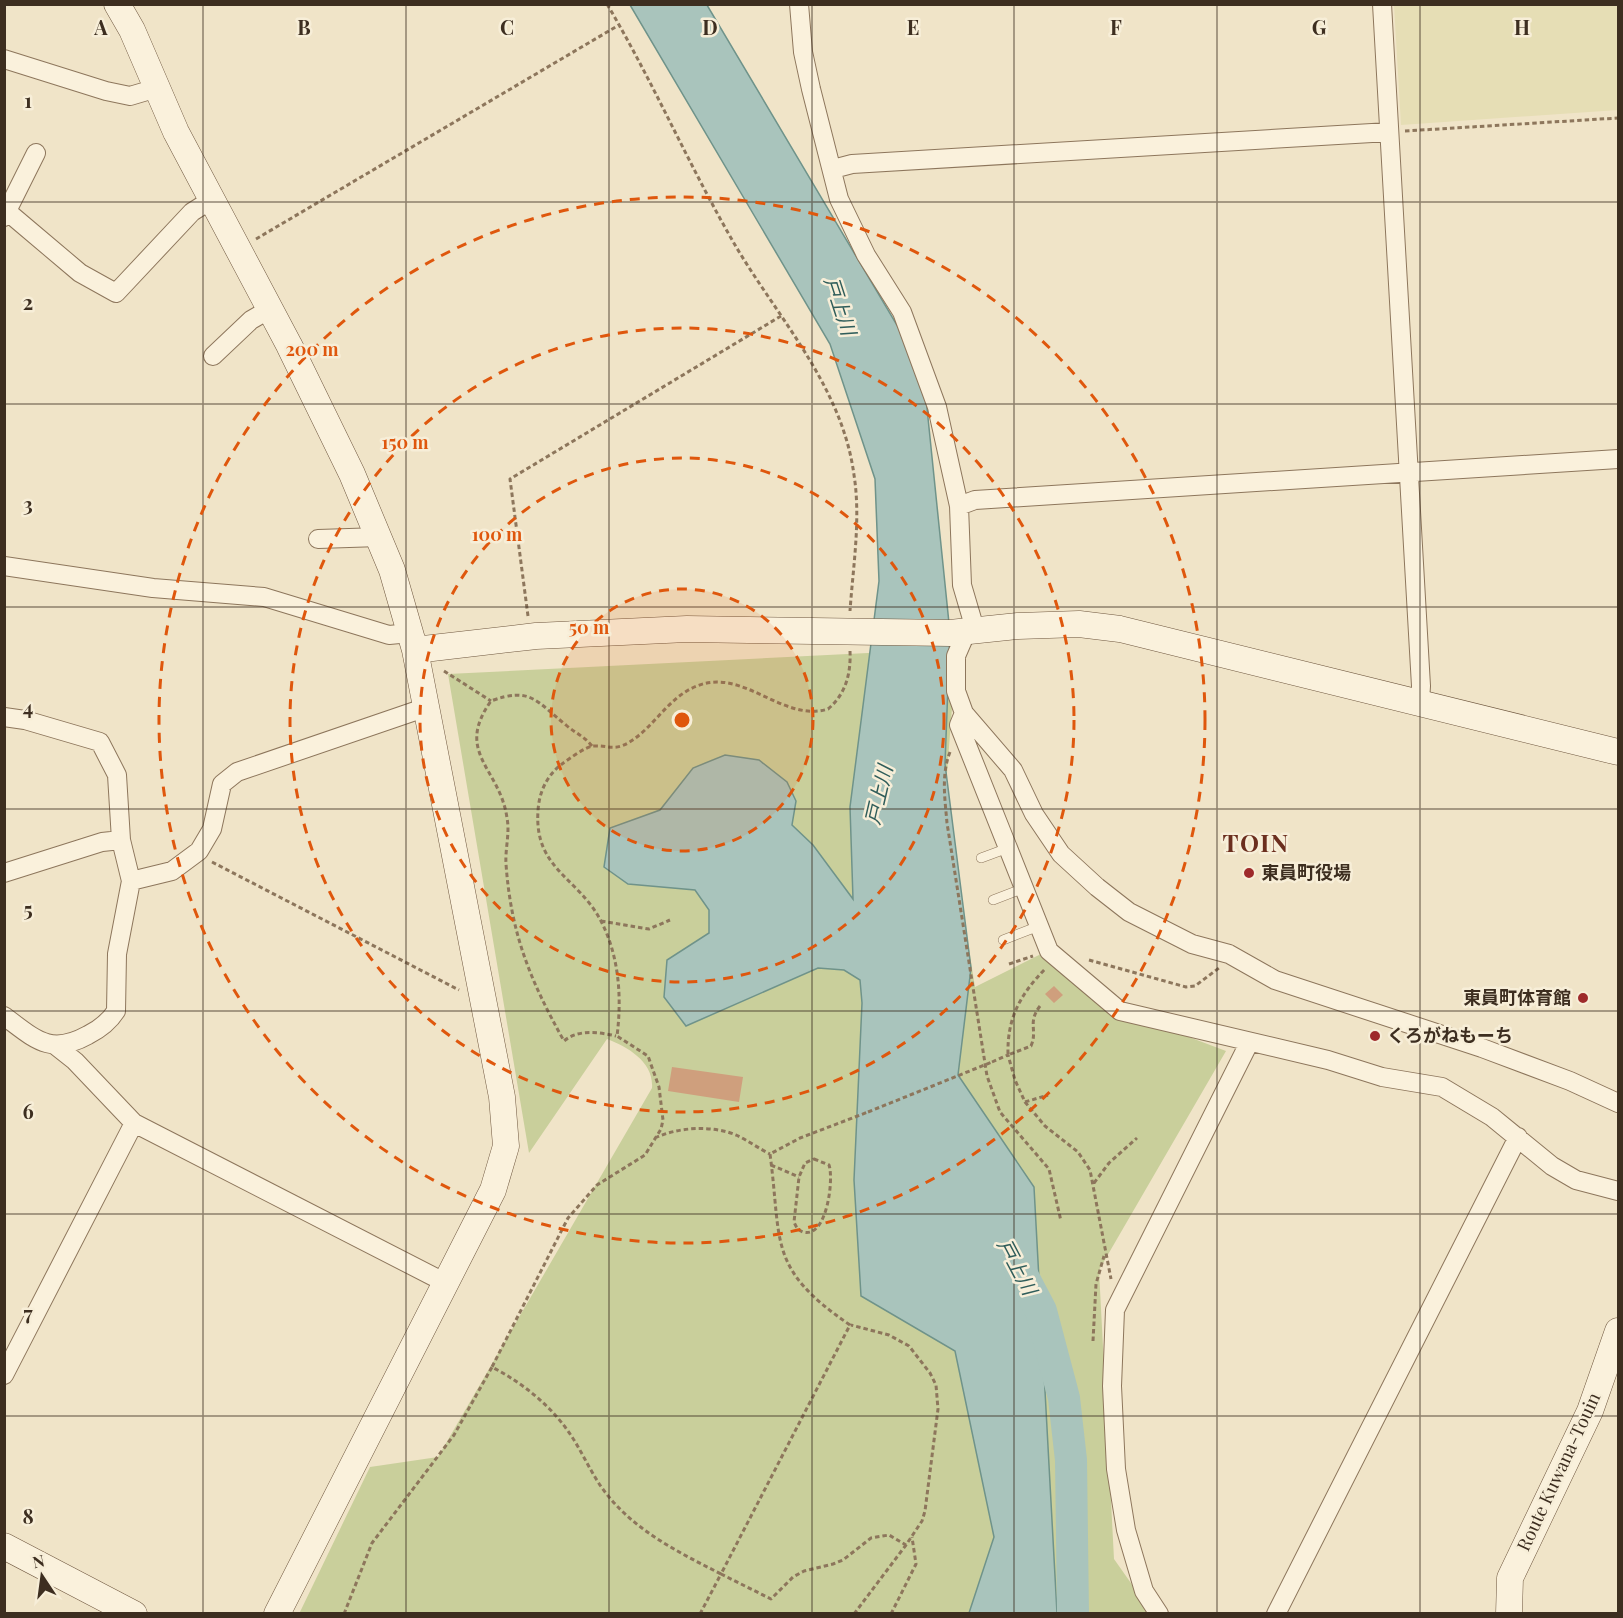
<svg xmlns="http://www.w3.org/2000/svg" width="1623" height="1618" font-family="'Playfair Display','Noto Sans JP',serif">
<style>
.farmland{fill:#e6deb5}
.green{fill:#c9cf9b}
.water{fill:#a9c4bc;stroke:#6f938a;stroke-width:1.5}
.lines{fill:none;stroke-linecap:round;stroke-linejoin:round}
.river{stroke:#a9c4bc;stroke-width:32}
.building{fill:#cf9f7d}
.lane-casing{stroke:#8d765c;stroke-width:10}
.street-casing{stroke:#8d765c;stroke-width:20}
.secondary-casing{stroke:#6f573f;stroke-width:27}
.path{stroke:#8d765c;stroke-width:3;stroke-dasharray:4.5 3;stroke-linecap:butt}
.lane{stroke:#faf1dc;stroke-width:9}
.street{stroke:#faf1dc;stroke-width:18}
.secondary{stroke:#faf1dc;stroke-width:26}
.path-bridge{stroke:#8d765c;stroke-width:3;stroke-dasharray:4.5 3;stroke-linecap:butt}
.grid{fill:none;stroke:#3d2e20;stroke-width:1.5;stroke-opacity:0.55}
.ring{fill:none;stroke:#df570d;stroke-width:3;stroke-dasharray:10 8}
.poi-dot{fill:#9e2a2b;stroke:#f7eed8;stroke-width:2}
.labels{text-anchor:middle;stroke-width:5;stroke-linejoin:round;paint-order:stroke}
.poi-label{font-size:18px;font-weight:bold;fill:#3d2e20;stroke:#f7eed8;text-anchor:start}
.street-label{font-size:18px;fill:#3d2e20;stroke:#f7eed8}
.water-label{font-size:20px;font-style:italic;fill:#2f5d5a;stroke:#f7eed8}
.district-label{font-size:24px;font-weight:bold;letter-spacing:1.5px;fill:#6b2e1e;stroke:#f7eed8}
.grid-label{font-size:20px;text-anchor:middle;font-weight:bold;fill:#3d2e20;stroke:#f7eed8;stroke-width:5;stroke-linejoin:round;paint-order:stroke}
.centre{fill:#df570d;stroke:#f7eed8;stroke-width:3}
.ring-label{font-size:18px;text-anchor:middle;font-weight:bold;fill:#df570d;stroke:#f7eed8;stroke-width:5;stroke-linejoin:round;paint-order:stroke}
</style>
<rect width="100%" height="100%" fill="#f0e4c8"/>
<path class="farmland" d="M1394,5H1618V110L1401,125Z"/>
<path class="green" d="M888,652L956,656L945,799L975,987L1041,954L1120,1011L1226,1051L1099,1270L1114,1559L1152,1613L299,1614L370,1467L438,1457L652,1088C654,1062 628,1047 607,1039L529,1153L448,674Z"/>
<path class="water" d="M630,5H707L923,369L950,633L945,764L971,968L958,1075L1034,1187L1057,1613H969L994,1537L955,1351L861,1296L854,1180L862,1003L860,980L844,970L818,968L686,1026L664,997L667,960L709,933V910L695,890L628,884L604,867L610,828L660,810L693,768L725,755L759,760L787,782L796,801L792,825L813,845L853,899L850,807L879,581L875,479L830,344Z"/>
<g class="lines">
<path class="river" d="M1021,1273L1041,1311L1064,1398L1071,1460L1073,1614"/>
</g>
<path class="building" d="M1054,986L1063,995L1054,1003L1045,994Z
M672,1067L743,1077L739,1102L668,1091Z"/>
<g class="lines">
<g class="lane-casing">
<path id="lane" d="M981,858L1008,848
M993,900L1024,888
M1003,940L1039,926"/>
</g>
<g class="street-casing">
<path id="street" d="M799,4L803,52L811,89L839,199L866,255L902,312L937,407L959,506L962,585L972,619L956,656V691L964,713L1013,770L1034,814L1061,854L1097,887L1129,912L1192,944L1229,954L1275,980L1482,1048L1570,1081L1618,1103
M1382,4L1421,686L1420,701
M4,59L106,91L130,96L157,88
M833,169L852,164L1389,132
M9,213L80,273L116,293L192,212L211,200
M4,217L36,153
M213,356L251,320L270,309
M959,506L975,500L1618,459
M318,539L380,537
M4,566L153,588L264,597L389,635L410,633
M964,713L959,725L1049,951L1120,1011L1328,1060L1382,1077L1442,1087L1492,1117L1552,1166L1576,1180L1618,1191
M4,717L25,720L100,742L117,775L121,840
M4,873L102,842L121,840L131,881L117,954L116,1011C109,1022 100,1029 88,1035C50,1056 35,1039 4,1016
M131,881L172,871L199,851L212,829L222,784L237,772L427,707
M56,1046L75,1061L134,1123L446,1283
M4,1375L134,1123
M1159,1614L1144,1591L1126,1530L1116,1469L1112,1386L1115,1310L1249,1043
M1276,1614L1518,1137"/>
</g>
<g class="secondary-casing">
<path id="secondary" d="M117,4L132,30L176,132L289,345L352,474L392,570L415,650
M4,1546L134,1614
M277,1614L493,1190L506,1146L502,1097L415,650L536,636L687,629L950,633L1018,626L1079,624L1120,629L1618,752
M1509,1614L1510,1578L1590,1411L1618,1331"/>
</g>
<path class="path" d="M607,4C652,80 687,161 731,238C774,314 842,384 854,475C861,519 853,567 850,611
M1405,131L1618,118
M256,239L619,25
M528,616L510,479L781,316
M850,651C851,673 846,694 828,709C783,723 743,667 697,686C668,697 654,728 628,743C614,751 607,745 593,746C585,747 569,759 562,764C547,775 539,792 538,811C534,869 578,877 601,921C619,956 622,997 617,1036L648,1056L659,1087L663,1120L661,1129L645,1155L597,1185L568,1218L492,1367C522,1383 548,1403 568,1431C583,1452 592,1477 609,1497C639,1533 680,1553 721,1574L850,1325C767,1268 782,1243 770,1154L800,1138L868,1112
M444,671L491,701
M592,746C584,736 575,733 566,725C537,702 531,686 491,701C454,753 500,768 507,818C510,833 505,849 506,864C511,934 530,980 564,1041C578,1029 599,1032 616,1036
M950,752C941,775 945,799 947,823L987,1076L1000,1112L1049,1169L1061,1221
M212,862L459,990
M601,921L649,929L670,920
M1089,960L1186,987L1195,986L1219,968
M1009,964L1033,956
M1040,1006C1027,1023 1038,1030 1031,1046L1008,1055C1007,1018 1020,995 1045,969
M992,1062L1008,1055L1015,1080L1025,1102L1045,1126L1078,1152L1090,1170L1111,1279
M1025,1102L1048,1095
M655,1138C678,1127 712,1125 736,1135C747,1140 758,1148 770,1154
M814,1159L829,1165C834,1179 827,1239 803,1232C798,1230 796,1227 794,1222L799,1177L805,1163Z
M771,1165L799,1177
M1094,1183L1109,1163L1137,1138
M1093,1341L1096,1284L1104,1256
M344,1614L372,1543L454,1435L492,1367
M700,1614L721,1574L771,1599L793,1577L804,1571L833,1564L843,1560L871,1538L889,1535L906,1545L922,1521L925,1511L938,1409L936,1385L930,1373L909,1346L889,1335L851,1325
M854,1614L906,1545
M891,1614L916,1564L912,1537"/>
<use href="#lane" class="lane"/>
<use href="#street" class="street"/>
<use href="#secondary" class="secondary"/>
<path class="path-bridge" d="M868,1112L992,1062"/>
</g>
<path class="grid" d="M203,4V1614M406,4V1614M609,4V1614M812,4V1614M1014,4V1614M1217,4V1614M1420,4V1614M4,202H1618M4,404H1618M4,607H1618M4,809H1618M4,1011H1618M4,1214H1618M4,1416H1618"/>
<circle cx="682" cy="720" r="131" fill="#df570d" fill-opacity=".12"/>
<g class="ring">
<circle cx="682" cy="720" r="131"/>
<circle cx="682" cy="720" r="262"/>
<circle cx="682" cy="720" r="392"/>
<circle cx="682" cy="720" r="523"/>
</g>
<g class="poi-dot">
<circle cx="1249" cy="873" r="6"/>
<circle cx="1583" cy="998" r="6"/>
<circle cx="1375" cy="1036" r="6"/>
</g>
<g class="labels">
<g class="poi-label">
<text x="1261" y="879">東員町役場</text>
<text x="1571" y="1004" text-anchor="end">東員町体育館</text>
<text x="1387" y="1042">くろがねもーち</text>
</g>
<g class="street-label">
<text transform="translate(1559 1472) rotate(-65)" y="6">Route Kuwana-Touin</text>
</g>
<g class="water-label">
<text transform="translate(840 306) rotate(72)" y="7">戸上川</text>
<text transform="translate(879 795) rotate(-77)" y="7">戸上川</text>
<text transform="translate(1017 1267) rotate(62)" y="7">戸上川</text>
</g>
<g class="district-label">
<text x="1256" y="852">TOIN</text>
</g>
</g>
<g class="grid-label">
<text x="101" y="35">A</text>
<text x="304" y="35">B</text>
<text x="507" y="35">C</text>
<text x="710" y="35">D</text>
<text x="913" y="35">E</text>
<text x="1116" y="35">F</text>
<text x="1319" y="35">G</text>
<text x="1522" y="35">H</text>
<text x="28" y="108">1</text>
<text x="28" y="310">2</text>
<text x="28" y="512">3</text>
<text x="28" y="715">4</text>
<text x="28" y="917">5</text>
<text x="28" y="1119">6</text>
<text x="28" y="1321">7</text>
<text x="28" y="1524">8</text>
</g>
<circle cx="682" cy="720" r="9" class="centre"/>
<g class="ring-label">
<text x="312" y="356">200 m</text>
<text x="405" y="449">150 m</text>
<text x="497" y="541">100 m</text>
<text x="589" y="634">50 m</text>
</g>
<rect width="1623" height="1618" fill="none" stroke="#3d2e20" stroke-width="12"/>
<g transform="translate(42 1576) rotate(347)" stroke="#f7eed8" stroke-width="4.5" paint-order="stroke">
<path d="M0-4.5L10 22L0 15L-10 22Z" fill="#3d2e20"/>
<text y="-9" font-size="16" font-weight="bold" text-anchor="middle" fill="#3d2e20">N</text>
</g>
</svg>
